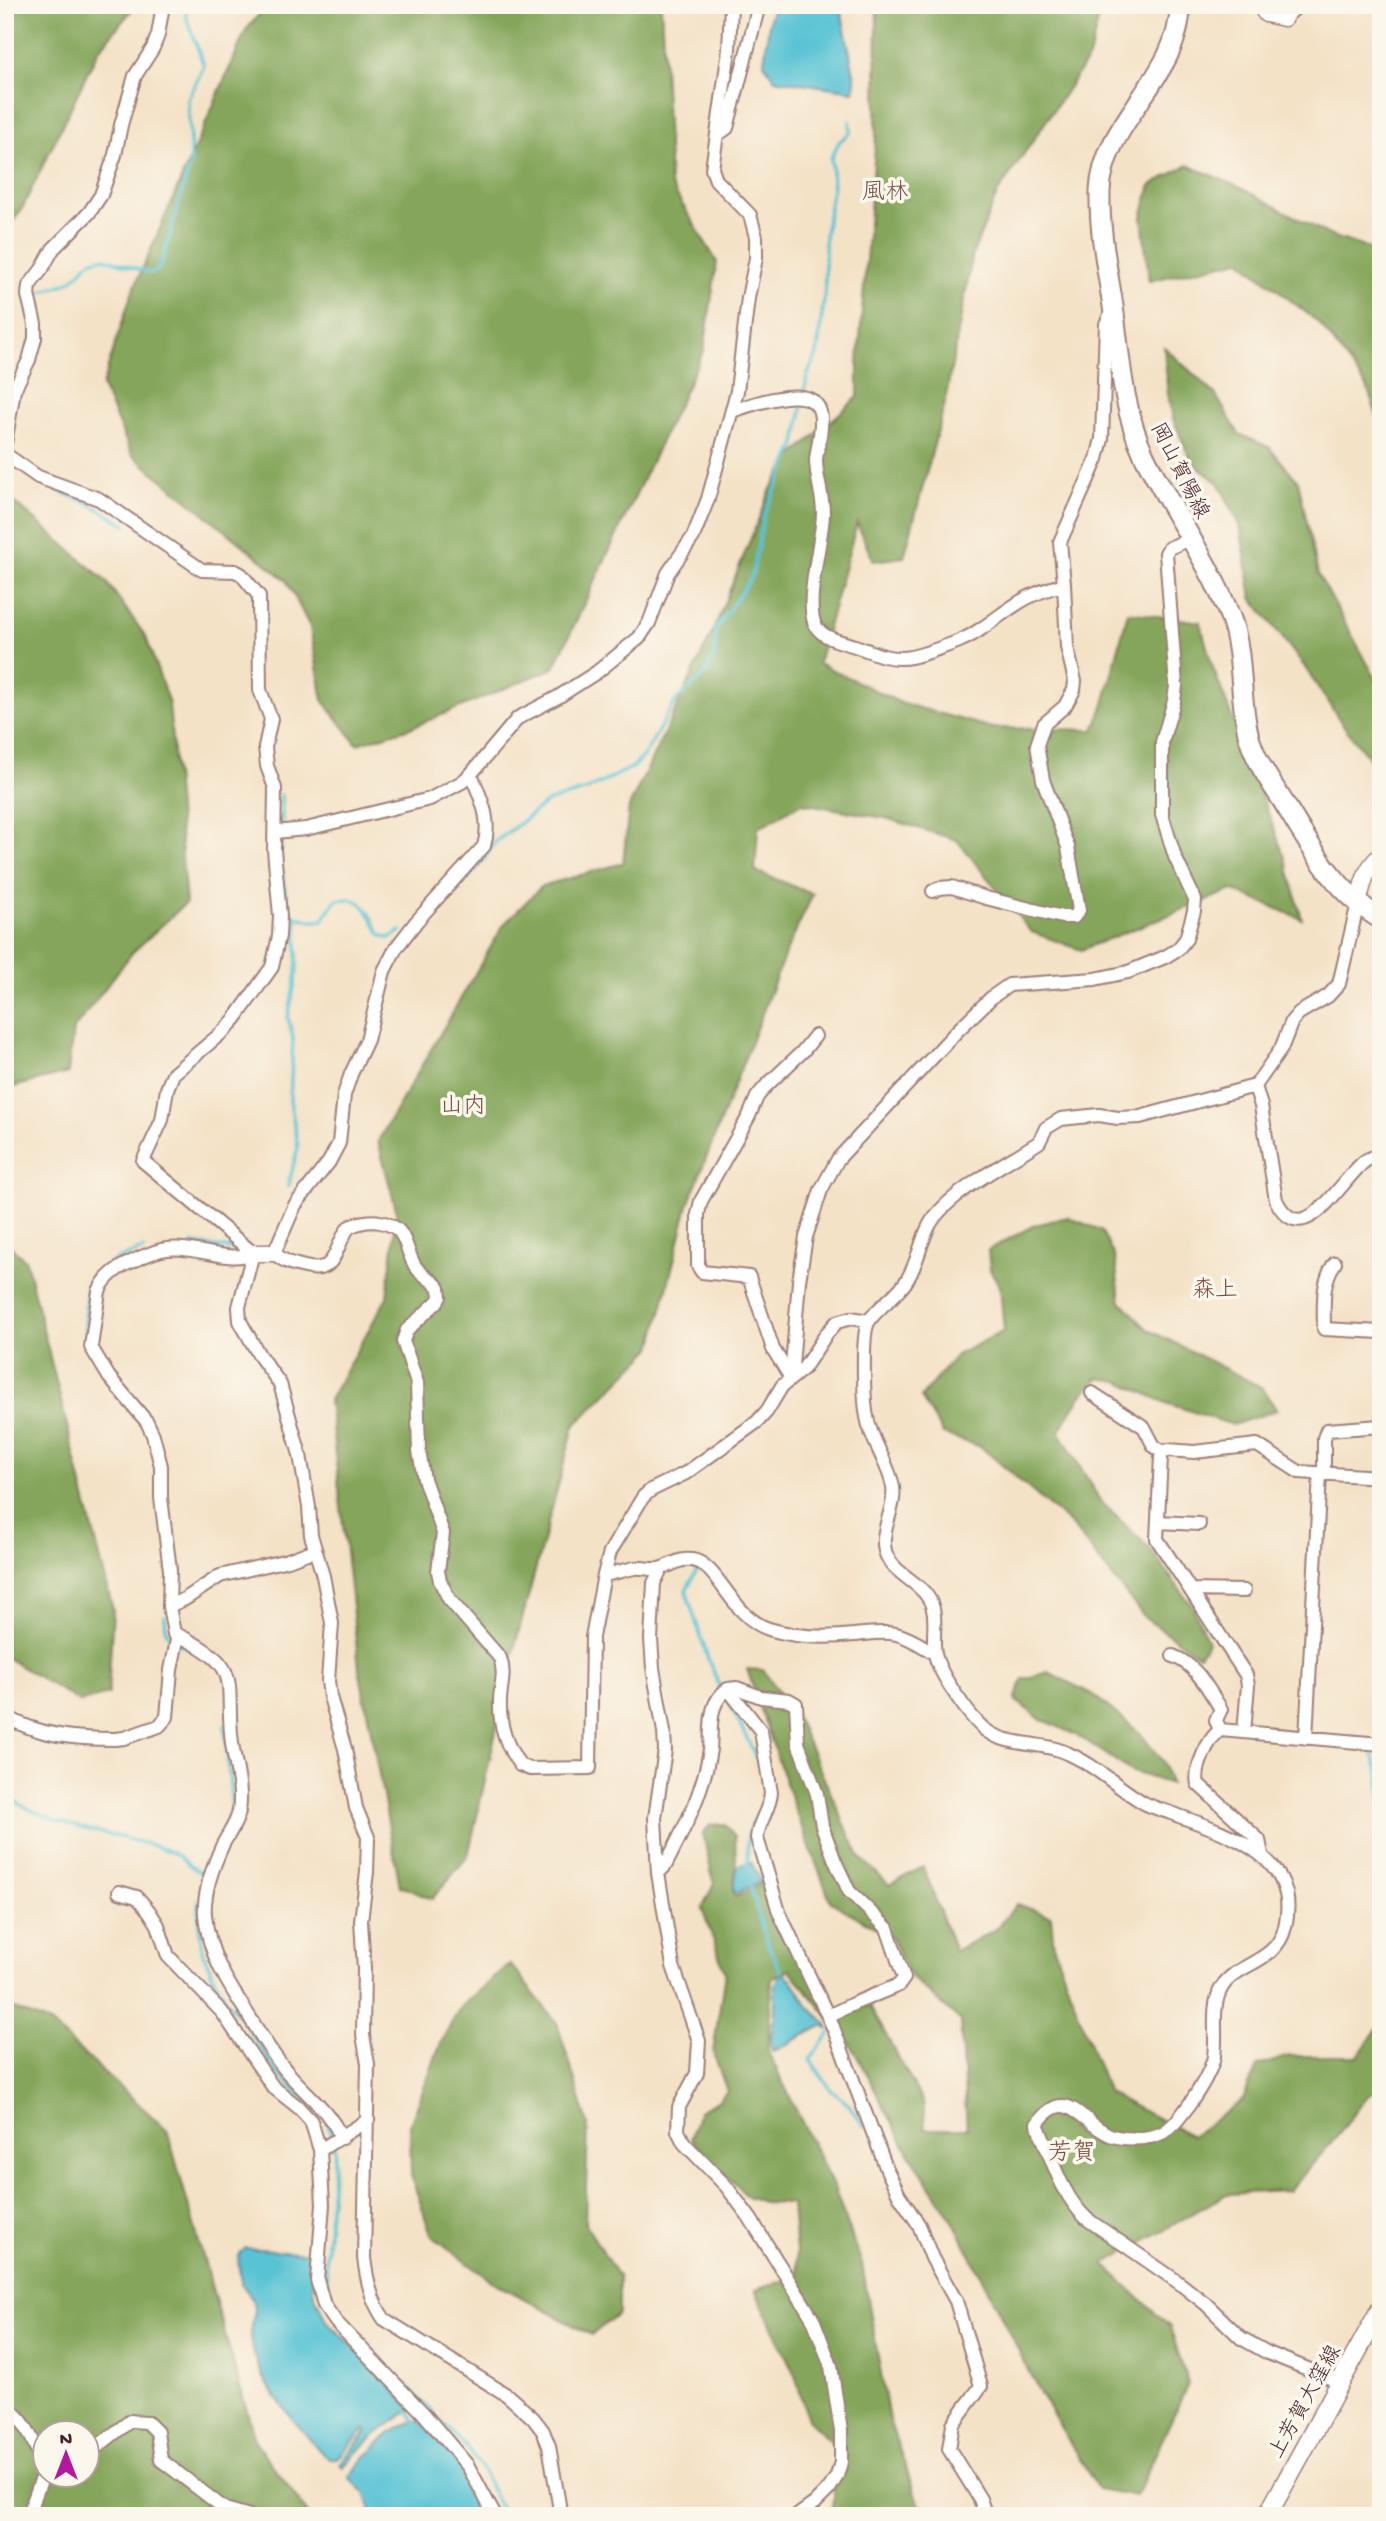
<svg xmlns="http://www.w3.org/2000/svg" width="1386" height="2521" font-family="'Gochi Hand','Klee One',sans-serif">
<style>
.forest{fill:#84a55a;stroke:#676242;stroke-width:2;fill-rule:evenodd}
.water{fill:#59c3d4;stroke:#527180;stroke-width:2}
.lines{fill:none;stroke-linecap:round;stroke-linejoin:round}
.stream{stroke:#59c3d4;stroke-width:3.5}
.minor-casing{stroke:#9f8079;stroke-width:16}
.tertiary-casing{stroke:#9f8079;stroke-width:19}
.secondary-casing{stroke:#9f8079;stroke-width:21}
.primary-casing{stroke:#9f8079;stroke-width:23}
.minor{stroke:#fff;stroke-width:12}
.tertiary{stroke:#fff;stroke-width:16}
.secondary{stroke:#fff;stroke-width:18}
.primary{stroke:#fff;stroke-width:19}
.labels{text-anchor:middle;stroke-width:7;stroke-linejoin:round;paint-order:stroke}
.street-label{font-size:21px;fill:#4a1f2b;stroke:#fbf7ec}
.neighbourhood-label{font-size:23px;fill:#7d4a3f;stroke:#fbf7ec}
.quarter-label{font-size:24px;fill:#7d4a3f;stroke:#fbf7ec}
</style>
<rect width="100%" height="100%" fill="#fbf7ec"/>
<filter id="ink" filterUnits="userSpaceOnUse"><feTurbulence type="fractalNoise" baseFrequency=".0143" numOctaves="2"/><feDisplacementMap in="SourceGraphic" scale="14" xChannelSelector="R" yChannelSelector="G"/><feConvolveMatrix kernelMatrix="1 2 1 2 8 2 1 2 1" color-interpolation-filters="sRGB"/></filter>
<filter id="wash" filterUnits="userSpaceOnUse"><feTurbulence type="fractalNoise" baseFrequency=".00686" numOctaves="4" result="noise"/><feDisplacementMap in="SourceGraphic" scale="28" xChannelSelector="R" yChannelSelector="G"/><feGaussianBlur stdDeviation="1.57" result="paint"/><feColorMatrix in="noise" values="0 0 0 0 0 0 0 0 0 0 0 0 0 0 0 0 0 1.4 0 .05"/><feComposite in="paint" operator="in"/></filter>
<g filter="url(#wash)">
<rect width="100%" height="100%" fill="#f4e2c7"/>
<path class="forest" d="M5,5H136L98,51L23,207L5,233Z
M267,5H661L670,184L717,262L704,350L554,668L410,728L357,744L323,700L310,627L286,580L132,455L102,386L131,295L246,30Z
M877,5H1078L1100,13L1089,57L997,194L973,253L944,407L904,557L873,561L857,523L818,663L901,703L992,728L1094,730L1104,704L1128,612L1200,622L1212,665L1286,860L1302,919L1232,890L1081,950L1031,932L957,840L885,818L802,803L758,828L755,871L813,894L785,954L688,1205L652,1348L574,1426L516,1642L468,1856L432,1899L400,1886L359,1668L329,1400L387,1297L397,1213L378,1141L504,924L542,886L623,863L629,807L713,631L771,489L791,457L858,397V363L876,135Z
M1188,165L1239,187L1329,235L1381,253V427L1367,387L1319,323L1240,260L1149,281L1142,217L1151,185Z
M1164,347L1215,394L1239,434L1269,447L1298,481L1318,574L1381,688V773L1343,725L1304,666L1252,598L1240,525L1219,484L1191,461L1174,421L1168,397Z
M5,494L106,581L146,637L169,704L186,903L133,952L73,1030L68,1073L5,1089Z
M1067,1217L1101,1230L1115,1258L1120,1300L1147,1329L1261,1387L1277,1410L1233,1425L1166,1403L1119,1381L1098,1378L1081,1396L1059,1431L1101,1502L1149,1548L1193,1607L1208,1642L1199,1655L1145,1618L1071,1525L981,1447L943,1434L921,1397L956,1355L1004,1331L1000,1286L990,1270L988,1250L1035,1225Z
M5,1241L26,1261L113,1610L108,1694L80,1702L5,1657Z
M747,1669L763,1670L798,1721L859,1856L889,1885L923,1867L955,1951L998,1928L1016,1904L1051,1916L1054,1948L1108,2093L1192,2136L1243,2100L1257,2066L1290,2056H1358L1381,2023V2089L1370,2093L1339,2134L1289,2191L1227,2194L1104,2264L1170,2327L1188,2384L1136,2496L1098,2489L1038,2390L956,2226L906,2148L850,2043L790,1970L772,1978L768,2052L834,2188L862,2264L889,2420L919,2505L933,2516H830L832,2510L837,2448L808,2420L795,2375L755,2290L798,2276L792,2204L767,2203L749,2198L691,2139L699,2111L718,2101L727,2091L713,2052L725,1973L702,1908L714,1884L703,1834L710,1825L724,1824L735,1836L736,1864L733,1893L736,1897L764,1882L834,2015L858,2004L870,2006L923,2102L925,2129H967L960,2021L910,1976L891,1937L831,1902L794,1807Z
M1048,1672L1092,1694L1140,1733L1163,1762L1170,1784L1131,1771L1082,1738L1037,1717L1015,1700L1023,1679Z
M510,1964L557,2023L588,2124L585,2224L619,2278V2314L591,2335L490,2280L431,2235L411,2175L410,2125L442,2040L461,2006Z
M5,2005L50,2023L167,2130L256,2443L310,2516H5ZM46,2434H88V2476H46Z"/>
<path class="water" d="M774,5H840L855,79L854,91L775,79L764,63L770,17Z
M751,1862L761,1881L735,1894L734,1888L738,1866Z
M780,1971L791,1979L810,2008L827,2024L829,2030L825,2026H822L776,2050L772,2051L771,2036L775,2015V1985L781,1975Z
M246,2248L309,2253L312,2257L313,2291L326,2321L371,2364L412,2410C384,2425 364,2444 343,2467L340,2464L367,2432L364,2430L338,2458H329L322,2453C298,2425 272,2399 258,2365C254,2354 249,2339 252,2327C256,2308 255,2298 241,2284C242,2271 232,2256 246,2248Z
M419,2420L463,2466L488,2516H373L365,2493L349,2477C367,2454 390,2427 419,2420Z"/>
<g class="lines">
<path class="stream" d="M34,297C42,289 58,288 69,282C83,273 85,258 104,258L150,273L157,271L161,265L191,161L188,99L204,66L186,16V10L191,5
M804,395L807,376L817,354L825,291V235L833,184L831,158L839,142L851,132L850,121
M58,491L87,502L126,525
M246,572L261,589
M280,853L283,836L281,795
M282,872L290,913L297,917V972L288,1018L293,1038L290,1100L298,1147L288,1187
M297,917L313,921H322L335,901C363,892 370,915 381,935L390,938L401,931
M421,927L424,926L486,857L494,843L547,802L587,790L633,767L645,754L676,700L705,675L714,656L716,629L752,576L764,515L796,444L803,402
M193,1244L239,1250
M86,1343C86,1328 84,1300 88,1286C95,1267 127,1255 144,1249
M698,1568L686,1591L709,1662L721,1689
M165,1616L166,1630L172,1642
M179,1644L194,1650
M726,1696L762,1769
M1373,1755L1380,1777L1381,1805
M5,1795C52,1827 102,1831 154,1846C161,1848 169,1851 175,1854C188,1861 190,1870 206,1874
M222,1834L232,1807L225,1725
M748,1865C747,1839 745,1836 758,1813
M750,1886L766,1940L781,1972
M199,1901L200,1932L203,1953L214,1978L226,2000L242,2019L277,2072L306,2100
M831,2032L810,2060L832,2091L849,2105L864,2126
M328,2124L335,2150L326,2257L327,2285L328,2296L343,2320L469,2450L481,2468L504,2516
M407,2409L416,2423"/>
</g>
</g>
<g filter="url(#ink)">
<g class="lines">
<g class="minor-casing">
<path id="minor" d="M1284,18L1299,5
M717,135L727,128L759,5
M732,411C751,405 812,381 820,412C824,427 817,446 816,460C816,478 823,495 823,513C823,540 802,608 817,628C825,639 843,642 855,646C870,651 886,659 901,658C912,658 922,654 932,651C949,645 966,640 981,629C996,619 1009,608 1025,599C1037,592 1051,588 1064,584
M5,444L14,390L29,360L35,338V324L28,295L29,286L42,269L53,249L89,213L101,195L115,155L121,125L135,76L153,48L158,35L163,5
M5,454L38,477L99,499L202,570L235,571L241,574L259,596L260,690L271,719L265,747L267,766L275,788L274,850L280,916L279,936L272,967L235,1019L225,1030L173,1074L167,1089L162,1120L143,1161L253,1253
M471,774C481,799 492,819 484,846L416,922L396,948L384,971L367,1040L351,1074L344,1095L339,1143L329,1162L295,1205L274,1253C284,1262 292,1264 305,1267C338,1275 333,1248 349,1227C360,1222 369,1220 380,1222C408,1227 403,1245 415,1266C421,1275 433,1280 439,1288L440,1297L437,1302L407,1330L403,1341L417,1383L419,1451L424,1479L443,1533L438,1571L440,1581L449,1599L500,1658C506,1674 500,1686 500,1702C499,1725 507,1748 520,1765L530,1769L590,1768L592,1637L604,1575L610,1552L643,1497L651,1490L686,1473L757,1422L767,1411L782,1386L804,1368L827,1333L837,1322L851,1318L868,1321
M275,832L306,829L430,799L462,782L471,774L518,718L558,697L597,672L639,638L649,623L668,573L693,537L708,499L737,391L748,298L756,258V237L750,215L716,180L712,169L729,50L731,5
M933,891L939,888L952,887L986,898L1062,917H1074L1079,910L1068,847L1043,780L1037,745L1044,724L1065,706L1074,690L1075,681L1067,647L1064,584L1060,542L1097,459L1102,439L1106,324L1111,313
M1255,1086L1261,1106L1276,1200C1303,1255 1341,1179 1365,1161C1369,1158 1376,1156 1381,1155
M253,1253L239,1307L240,1321L259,1355L280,1384L300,1455L309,1507L311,1535L323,1576L332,1623L328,1681L330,1697L345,1749L356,1808L368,1837L367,1872L361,1921L364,1969L363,2035L368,2064L364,2258C367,2281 371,2300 384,2319L507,2395L533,2418L543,2431L549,2446L561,2516
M1335,1263C1321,1282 1324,1306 1324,1329L1381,1332
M791,1378L799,1281L806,1237L821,1190L838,1159L957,1031L992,997L1009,985L1095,979L1128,972L1165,957L1178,949L1186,939L1194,911L1195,900L1175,857L1162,815V742L1174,701L1176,686L1166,553L1169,548L1190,539
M791,1378L773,1349L749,1277L702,1272L698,1266V1214L701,1201L749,1116L757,1097L765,1087L803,1051L815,1036
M1092,1393L1144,1427L1154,1446L1163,1452
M1324,1474V1438L1327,1430L1381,1426
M1158,1522L1199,1524
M661,1569L654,1583L651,1639L653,1668L664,1732L665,1750L655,1818L658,1873L673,1966L699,2041L697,2073L679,2107L678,2131L684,2143L726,2186L750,2218L813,2319L831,2366L841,2431V2462L837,2476L829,2489L815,2503L797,2516
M604,1575C614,1573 625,1570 635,1568C644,1567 654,1571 662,1568C673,1565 679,1558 692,1560C719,1564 731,1617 769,1629C797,1638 825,1638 854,1635C868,1634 883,1631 896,1634C910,1637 922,1646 934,1653
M1191,1590L1244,1591
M169,1606L185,1599L220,1576L288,1560L315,1550
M178,1635C246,1668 224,1681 232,1743C235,1765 243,1789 239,1811C237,1823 229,1833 223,1844C213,1866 203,1892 205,1915C209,1958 230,1986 252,2021C263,2039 274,2057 288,2073C309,2097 327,2108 342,2138
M1173,1656C1197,1665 1208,1689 1221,1709L1216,1720L1220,1730
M728,1689L737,1688L761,1697L789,1700L796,1704L798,1743L817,1794L822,1826L835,1861L849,1891L887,1928L904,1978L899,1985L853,2004L828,2016
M5,1716C39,1736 76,1739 115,1739L124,1738L159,1726L167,1717L171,1670L178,1635L174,1634L169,1606L170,1570L161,1498V1466L153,1435L147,1422L109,1377L91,1347L99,1291C105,1277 117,1268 131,1262C142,1257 155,1250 167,1249C195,1245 226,1264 253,1253
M1244,1732L1248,1685L1246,1675L1157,1539L1161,1457L1163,1452L1168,1450L1194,1452L1257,1445L1299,1472L1381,1477
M1306,1738L1320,1474
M1262,1855L1259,1840L1198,1784C1194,1769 1208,1739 1220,1730L1381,1744
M658,1873L665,1866C684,1829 704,1791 710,1749C712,1728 707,1703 728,1689L761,1731L771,1793C770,1809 758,1822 757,1838L779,1912L833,2027L887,2170L899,2195L919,2225L932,2258L956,2301L981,2386L953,2424L949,2449L980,2499L986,2516
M119,1892L137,1897L149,1911L158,1925L168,1956L222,2012L273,2087L298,2107L311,2121L320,2150L323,2205L317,2280L324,2305L336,2322L424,2414L468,2466L495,2516
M320,2150L368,2120
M1340,2382L1268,2353L1241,2338L1206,2304L1178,2282L1087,2219C1061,2195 1051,2156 1037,2124C1066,2083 1081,2123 1110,2135C1125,2140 1147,2140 1162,2133C1179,2125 1207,2080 1213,2061C1219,2039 1209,2008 1222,1987C1236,1963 1277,1963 1285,1927C1302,1858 1230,1834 1179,1816C1168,1811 1155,1809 1144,1803C1116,1787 1094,1763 1062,1751C1038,1742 1005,1746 984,1729C969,1716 939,1674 935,1654C931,1636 940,1613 927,1596C918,1582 898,1575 889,1560C874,1536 897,1511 893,1487C889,1463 871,1442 867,1417C864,1402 861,1332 869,1321C878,1307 895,1297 905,1283C917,1266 919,1247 928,1228C943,1195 1008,1163 1039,1142L1046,1128L1061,1119L1099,1115L1118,1118L1140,1117L1255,1086L1281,1049L1292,1021L1299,1013L1328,996L1339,984L1358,903
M5,2408C28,2417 35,2449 45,2469L28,2516
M88,2454L130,2421L147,2422L157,2432L161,2460L225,2509L249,2516"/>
</g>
<g class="tertiary-casing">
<path id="tertiary" d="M1260,5L1266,14L1284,18
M1358,903C1363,884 1365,868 1381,855
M253,1253H274"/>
</g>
<g class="secondary-casing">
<path id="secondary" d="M1267,2516L1381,2308"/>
</g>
<g class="primary-casing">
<path id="primary" d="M1180,5C1181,76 1103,120 1100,191C1099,230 1107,268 1113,306C1120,357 1122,408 1144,455C1171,510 1209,561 1231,619C1244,655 1239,696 1248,733C1254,759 1270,781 1284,803C1311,847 1335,892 1381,919"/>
</g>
<use href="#minor" class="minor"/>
<use href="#tertiary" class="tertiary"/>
<use href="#secondary" class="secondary"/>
<use href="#primary" class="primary"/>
</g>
</g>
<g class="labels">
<g class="street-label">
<text transform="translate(1181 470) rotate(63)" y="7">岡山賀陽線</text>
<text transform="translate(1304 2401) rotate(-61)" y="7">上芳賀大窪線</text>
</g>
<g class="neighbourhood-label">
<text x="885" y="198">風林</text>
<text x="463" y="1112">山内</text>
<text x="1215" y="1296">森上</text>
</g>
<g class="quarter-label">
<text x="1072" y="2159">芳賀</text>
</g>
</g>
<rect width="1386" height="2521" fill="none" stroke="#fbf7ec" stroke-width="28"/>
<g transform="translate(66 2454)"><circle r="33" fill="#fbf7ec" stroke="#b4a19f" stroke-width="2"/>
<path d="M0-5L12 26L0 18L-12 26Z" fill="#b5179e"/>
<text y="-10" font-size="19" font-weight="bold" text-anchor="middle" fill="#4a1f2b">N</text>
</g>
</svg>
